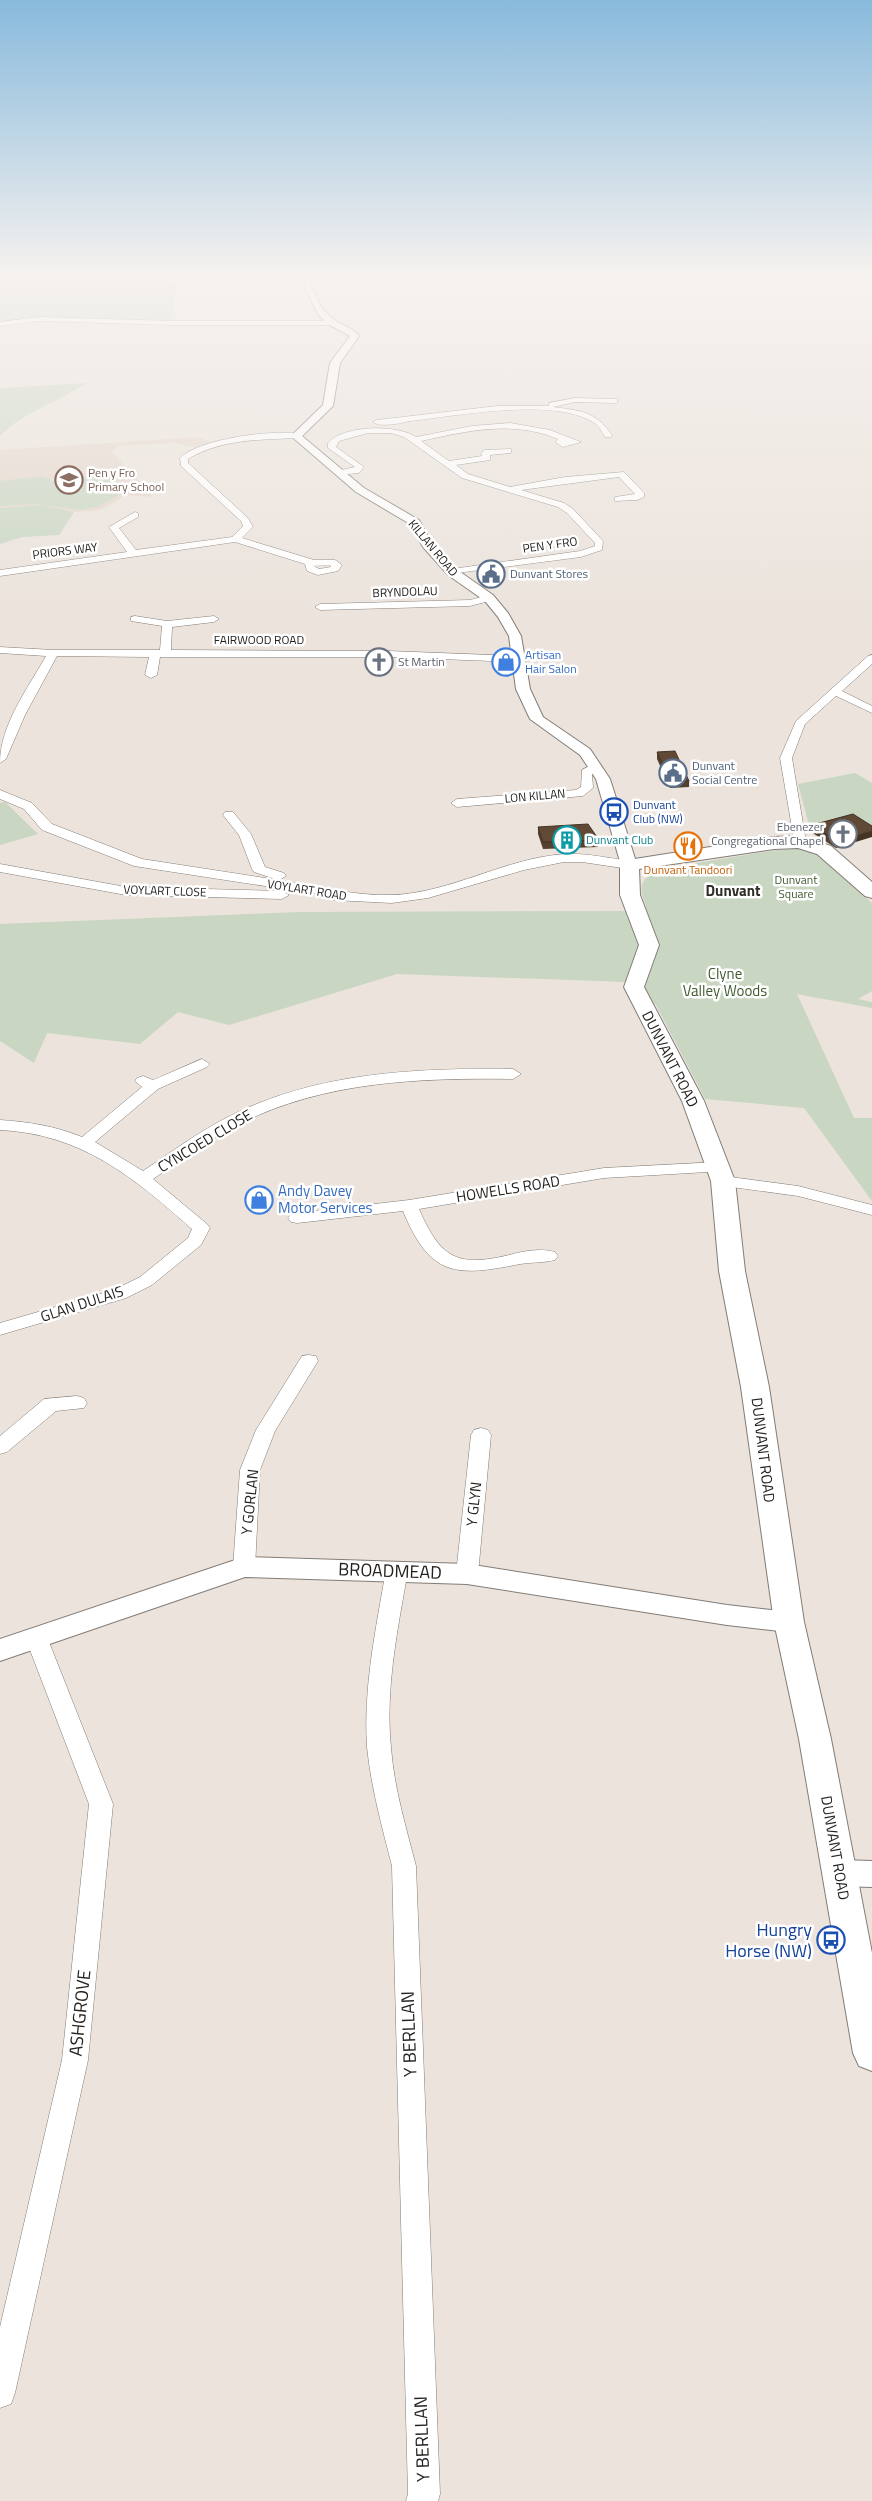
<svg xmlns="http://www.w3.org/2000/svg" width="872" height="2501" font-family="'Titillium Web',sans-serif">
<style>
.built{fill:#e4d6cb}
.green{fill:#c8d6c2}
.lines{fill:none;stroke-linecap:round;stroke-linejoin:round}
.minor-casing{stroke:#837c76;stroke-width:1}
.tertiary-casing{stroke:#837c76;stroke-width:2}
.secondary-casing{stroke:#837c76;stroke-width:2}
.minor{fill:#fff;fill-rule:evenodd}
.tertiary{fill:#fff;fill-rule:evenodd}
.secondary{fill:#fff;fill-rule:evenodd}
.wall{fill:#53402e}
.shaded-wall{fill:#443425}
.building{fill:#614a35;stroke:#443425}
.labels{text-anchor:middle;stroke-width:5;stroke-linejoin:round;paint-order:stroke}
.far-education-label{font-size:12px;fill:#785e54;stroke:#fff;text-anchor:start}
.far-street-label{font-size:12px;fill:#24221f;stroke:#fff}
.far-service-label{font-size:12px;fill:#4e5e75;stroke:#fff;text-anchor:start}
.far-shop-label{font-size:12px;fill:#366cbe;stroke:#fff;text-anchor:start}
.far-worship-label{font-size:12px;fill:#5b616d;stroke:#fff;text-anchor:start}
.far-transit-label{font-size:12px;fill:#164399;stroke:#fff;text-anchor:start}
.far-culture-label{font-size:12px;fill:#0d838f;stroke:#fff;text-anchor:start}
.far-food-label{font-size:12px;fill:#c56008;stroke:#fff}
.far-park-label{font-size:12px;fill:#3e5a2f;stroke:#fff}
.far-quarter-label{font-size:15px;font-weight:bold;fill:#312b26;stroke:#fff}
.park-label{font-size:15px;fill:#3e5a2f;stroke:#fff}
.street-label{font-size:15px;fill:#24221f;stroke:#fff}
.shop-label{font-size:15px;fill:#366cbe;stroke:#fff;text-anchor:start}
.near-street-label{font-size:18px;fill:#24221f;stroke:#fff}
.near-transit-label{font-size:18px;fill:#164399;stroke:#fff;text-anchor:end}
</style>
<rect width="100%" height="100%" fill="#ebe3dc"/>
<path class="built" d="M198,437L214,443L197,448L174,443L119,446L112,451L153,497L127,495L100,510L74,512L42,505L0,508V450Z"/>
<path class="green" d="M0,275H152L147,277L176,285L172,323L40,319L0,324Z
M86,383C59,402 23,412 0,436V388Z
M108,474L127,490L98,507L80,510L34,504L0,506V481L44,476L54,482Z
M42,505L74,512L59,535L22,537L0,544V508Z
M855,773L872,783V829L811,832L798,784Z
M5,802L38,834L0,845V803Z
M789,848L808,850L822,858L872,903V991L858,999L872,1002V1008L797,994L854,1118H872V1201L804,1108L705,1099L656,1005L627,982L397,974L229,1025L178,1012L140,1044L47,1033L34,1063L0,1041V924L301,912L626,911L646,906C634,879 648,874 672,867Z"/>
<g class="lines">
<g class="minor-casing">
<path id="minor" d="M40,317L172,321H333L337,323L333,325H172L40,321L0,326V322Z
M575,398L617,399V403H614L575,402L553,407C582,411 595,411 612,435L611,437H605C602,432 599,425 593,422C553,397 456,416 410,421C401,423 381,428 373,422L377,420L497,406H549V403Z
M510,423L550,430L581,442L563,447L555,442L558,439C513,420 467,431 421,441L449,461L482,456L481,453L485,450L511,449V453L490,455V460L456,465L468,474L510,487L565,477L624,472L644,493V497L637,500L615,501V497L635,494L619,477L521,490L564,503L573,509L603,541L602,550L581,557L449,574L447,572L452,569L580,551L595,546V543L567,513L558,507L462,478L404,437L391,433H368L339,441L336,447L364,467L359,473L337,475V471L355,467L328,448V443C343,425 397,424 416,437L472,426Z
M299,434V438H296C259,440 221,439 188,459V463L248,518L253,527L242,538L314,560H335L342,565L338,571L318,575L307,571L305,564L235,542L0,576V570L127,552L109,527L135,512L138,513V517L119,528L136,550L232,537L243,526L241,521L181,466L180,458C199,439 272,429 299,434ZM330,565L331,567L319,569L314,566Z
M489,595L493,596V600L470,606L320,610L315,607L320,604L470,600Z
M135,616L167,621L214,616L219,619L214,622L172,627L171,650L388,651L519,656L524,659L519,662L388,657H160L157,675L151,678L145,675L149,657L57,656L25,715L6,759L0,763C0,725 28,688 46,656L0,653V647L53,650H160L162,626L131,621V617Z
M872,655V664L842,691L872,706V713L836,696L805,724L792,758L806,842L800,846L795,845L780,758L796,721L868,656Z
M595,763L601,767L592,774L593,788L583,796L457,807L451,803L457,799L576,790L581,787L582,770Z
M0,790L32,803L52,824L142,859L278,880L254,872L252,869L239,835L223,815L225,812H233L251,834L265,867L284,873L286,876L279,880C318,886 352,896 392,895C451,893 505,858 565,854C586,853 608,858 629,861L636,865L629,869L582,862H564L524,870L428,898L392,903L333,900L317,894L134,866L42,830L24,809L0,799Z
M0,864L126,887L282,891L289,895L282,899L126,895L0,872Z
M202,1059L210,1064L207,1067L158,1089L95,1142L143,1171C170,1153 197,1133 226,1118C315,1072 415,1068 513,1069L521,1074L513,1079C419,1078 325,1081 239,1124C209,1139 182,1160 153,1179L207,1224L210,1228L201,1245L152,1285L126,1298L0,1335V1323L114,1290L140,1277L188,1238L192,1229C133,1177 82,1134 0,1130V1120C29,1122 55,1126 82,1137L142,1087L135,1081L137,1078L143,1076L153,1080Z
M719,1162L725,1163L727,1167L725,1171L604,1178L419,1209C440,1257 456,1268 509,1255C524,1251 540,1248 555,1252L558,1256L555,1260C544,1263 532,1262 520,1264C456,1277 430,1277 403,1211L297,1223L291,1222L288,1218L291,1214L297,1213L409,1200L604,1168Z
M723,1176L798,1186L872,1205V1215L798,1196L717,1185L715,1181L717,1177Z
M309,1355L316,1356L318,1361L275,1431L260,1470L255,1567L251,1573L244,1575L237,1573L233,1567L240,1470L256,1430L302,1356Z
M77,1396L84,1398L87,1403L84,1408L56,1411L7,1452L0,1454V1436L44,1399Z
M481,1428L488,1430L491,1435L478,1574L474,1580L467,1582L460,1580L456,1574L471,1435L474,1430Z
M397,1562L404,1564L408,1570C398,1628 385,1688 391,1747C394,1788 406,1827 416,1866L440,2494L438,2501H406L408,2494L392,1866C382,1827 371,1787 367,1747C363,1688 376,1628 386,1570L390,1564Z
M36,1628L44,1631L47,1637L113,1804L88,2060L15,2393L11,2404L0,2408V2327L62,2060L89,1804L25,1637L28,1631Z"/>
</g>
<g class="tertiary-casing">
<path id="tertiary" d="M299,275H307C313,290 319,309 333,319C342,326 352,327 359,336L340,363L333,406L302,436L364,488L419,520L432,544L456,569L493,595L508,613L521,636L530,689L543,717L590,749L610,779L637,865L635,868L629,870L621,865L596,779L580,755L530,719L516,689L509,636L498,617L485,601L448,575L423,547L410,524L356,492L291,436L323,405L330,363L350,336L328,324L318,314Z
M244,1557L467,1564L727,1605L789,1612L798,1615L802,1622L798,1629L789,1632L727,1625L467,1584L245,1577L0,1661V1639Z
M840,1860L872,1861V1887L840,1886L829,1882L825,1873L829,1864Z"/>
</g>
<g class="secondary-casing">
<path id="secondary" d="M800,836L831,846L872,882V898L865,896L817,854L798,848L774,849L639,869L640,895L659,945L644,987L704,1101L735,1181L745,1271L769,1387L804,1622L831,1739L872,1953V2071L859,2066L853,2053L799,1739L774,1622L741,1387L719,1271L711,1181L682,1101L624,987L639,945L620,895V865L622,861L774,837Z"/>
</g>
<use href="#minor" class="minor"/>
<use href="#tertiary" class="tertiary"/>
<use href="#secondary" class="secondary"/>
</g>
<path class="wall" d="M657,752L689,781V787L670,788L657,759Z
M853,814L836,848L811,832L812,825Z
M538,827L599,840L598,847L543,849L538,834Z"/>
<path class="shaded-wall" d="M872,831V837L836,848L837,841Z"/>
<path class="building" d="M675,751L689,781H671L657,752Z
M853,814L872,826V831L837,841L812,825Z
M588,824L599,840L543,842L538,827Z"/>
<linearGradient id="sky" x2="0" y2="1"><stop stop-color="#88badc"/><stop offset="0.44" stop-color="#f6f2ef"/><stop offset="1" stop-color="#f6f2ef" stop-opacity="0"/></linearGradient>
<rect width="872" height="625" fill="url(#sky)"/>
<defs>
<g id="school-ring" transform="scale(1.4375)"><circle r="9.5" fill="#fff" stroke="#8d6e63" stroke-width="1.5"/><path d="M0-5L7-2L0 1L-7-2ZM-4 1L0 2.5L4 1V4Q0 6-4 4Z" fill="#8d6e63"/></g>
<g id="civic-ring" transform="scale(1.4375)"><circle r="9.5" fill="#fff" stroke="#5c6f8a" stroke-width="1.5"/><path d="M-.6-6.5H3V-4.5H.6V-3L4-1V1h2V6H-6V1h2V-1L-.6-3ZM-1.2 2.5V6h2.4V2.5Z" fill="#5c6f8a"/></g>
<g id="church-ring" transform="scale(1.4375)"><circle r="9.5" fill="#fff" stroke="#6b7280" stroke-width="1.5"/><path d="M-1.2-6h2.4v3.5h3.3v2.4h-3.3V6h-2.4V-.1h-3.3v-2.4h3.3Z" fill="#6b7280"/></g>
<g id="shop-ring" transform="scale(1.4375)"><circle r="9.5" fill="#fff" stroke="#3f7fe0" stroke-width="1.5"/><path d="M-5-2.5h2.3a2.7 3.5 0 0 1 5.4 0H5L5.5 6h-11ZM-1.5-2.5h3a1.5 2.3 0 0 0-3 0Z" fill="#3f7fe0"/></g>
<g id="bus-ring" transform="scale(1.4375)"><circle r="9.5" fill="#fff" stroke="#1a4fb4" stroke-width="1.5"/><path d="M-5-6H5V4H4V6H2V4H-2V6H-4V4H-5ZM-3.5-4V0h7V-4ZM-3.5 1.2v1.5H-2V1.2ZM2 1.2v1.5H3.5V1.2Z" fill="#1a4fb4"/></g>
<g id="building-ring" transform="scale(1.4375)"><circle r="9.5" fill="#fff" stroke="#0f9aa8" stroke-width="1.5"/><path d="M-4-6H4V6H1V3H-1V6H-4ZM-2.5-4.3h1.7v1.8h-1.7ZM.8-4.3h1.7v1.8H.8ZM-2.5-1h1.7V.8h-1.7ZM.8-1h1.7V.8H.8Z" fill="#0f9aa8"/></g>
<g id="restaurant-ring" transform="scale(1.4375)"><circle r="9.5" fill="#fff" stroke="#e8710a" stroke-width="1.5"/><path d="M-5-6h1v4h1v-4h1v4h1v-4h1v5L-1.5 .5V6h-2V.5L-5-1ZM5-6V6H3V1.5H1.5Q1.5-4 5-6Z" fill="#e8710a"/></g>
</defs>
<g fill-rule="evenodd">
<use href="#school-ring" x="69" y="480"/>
<use href="#civic-ring" x="491" y="574"/>
<use href="#church-ring" x="379" y="662"/>
<use href="#shop-ring" x="506" y="662"/>
<use href="#civic-ring" x="673" y="773"/>
<use href="#bus-ring" x="614" y="812"/>
<use href="#church-ring" x="843" y="834"/>
<use href="#building-ring" x="567" y="840"/>
<use href="#restaurant-ring" x="688" y="846"/>
<use href="#shop-ring" x="259" y="1200"/>
<use href="#bus-ring" x="831" y="1940"/>
</g>
<g class="labels">
<g class="far-education-label">
<text x="88" y="477">Pen y Fro<tspan x="88" dy="14">Primary School</tspan></text>
</g>
<g class="far-street-label">
<text transform="translate(550 545) rotate(-8)" y="4">PEN Y FRO</text>
<text transform="translate(433 548) rotate(50)" y="4">KILLAN ROAD</text>
<text transform="translate(65 551) rotate(-7)" y="4">PRIORS WAY</text>
<text transform="translate(405 592) rotate(-2)" y="4">BRYNDOLAU</text>
<text x="259" y="644">FAIRWOOD ROAD</text>
<text transform="translate(535 796) rotate(-5)" y="4">LON KILLAN</text>
<text transform="translate(307 890) rotate(9)" y="4">VOYLART ROAD</text>
<text transform="translate(165 891) rotate(2)" y="4">VOYLART CLOSE</text>
</g>
<g class="far-service-label">
<text x="510" y="578">Dunvant Stores</text>
<text x="692" y="770">Dunvant<tspan x="692" dy="14">Social Centre</tspan></text>
</g>
<g class="far-shop-label">
<text x="525" y="659">Artisan<tspan x="525" dy="14">Hair Salon</tspan></text>
</g>
<g class="far-worship-label">
<text x="398" y="666">St Martin</text>
<text x="824" y="831" text-anchor="end">Ebenezer<tspan x="824" dy="14">Congregational Chapel</tspan></text>
</g>
<g class="far-transit-label">
<text x="633" y="809">Dunvant<tspan x="633" dy="14">Club (NW)</tspan></text>
</g>
<g class="far-culture-label">
<text x="586" y="844">Dunvant Club</text>
</g>
<g class="far-food-label">
<text x="688" y="874">Dunvant Tandoori</text>
</g>
<g class="far-park-label">
<text x="796" y="884">Dunvant<tspan x="796" dy="14">Square</tspan></text>
</g>
<g class="far-quarter-label">
<text x="733" y="896">Dunvant</text>
</g>
<g class="park-label">
<text x="725" y="979">Clyne<tspan x="725" dy="17">Valley Woods</tspan></text>
</g>
<g class="street-label">
<text transform="translate(670 1059) rotate(63)" y="5">DUNVANT ROAD</text>
<text transform="translate(205 1141) rotate(-31)" y="5">CYNCOED CLOSE</text>
<text transform="translate(508 1189) rotate(-9)" y="5">HOWELLS ROAD</text>
<text transform="translate(82 1304) rotate(-18)" y="5">GLAN DULAIS</text>
<text transform="translate(763 1450) rotate(83)" y="5">DUNVANT ROAD</text>
<text transform="translate(250 1502) rotate(-84)" y="5">Y GORLAN</text>
<text transform="translate(474 1504) rotate(-84)" y="5">Y GLYN</text>
<text transform="translate(835 1848) rotate(80)" y="5">DUNVANT ROAD</text>
</g>
<g class="shop-label">
<text x="278" y="1196">Andy Davey<tspan x="278" dy="17">Motor Services</tspan></text>
</g>
<g class="near-street-label">
<text transform="translate(390 1571) rotate(2)" y="6">BROADMEAD</text>
<text transform="translate(80 2013) rotate(-84)" y="6">ASHGROVE</text>
<text transform="translate(409 2034) rotate(-92)" y="6">Y BERLLAN</text>
<text transform="translate(422 2439) rotate(-92)" y="6">Y BERLLAN</text>
</g>
<g class="near-transit-label">
<text x="812" y="1936">Hungry<tspan x="812" dy="21">Horse (NW)</tspan></text>
</g>
</g>
</svg>
